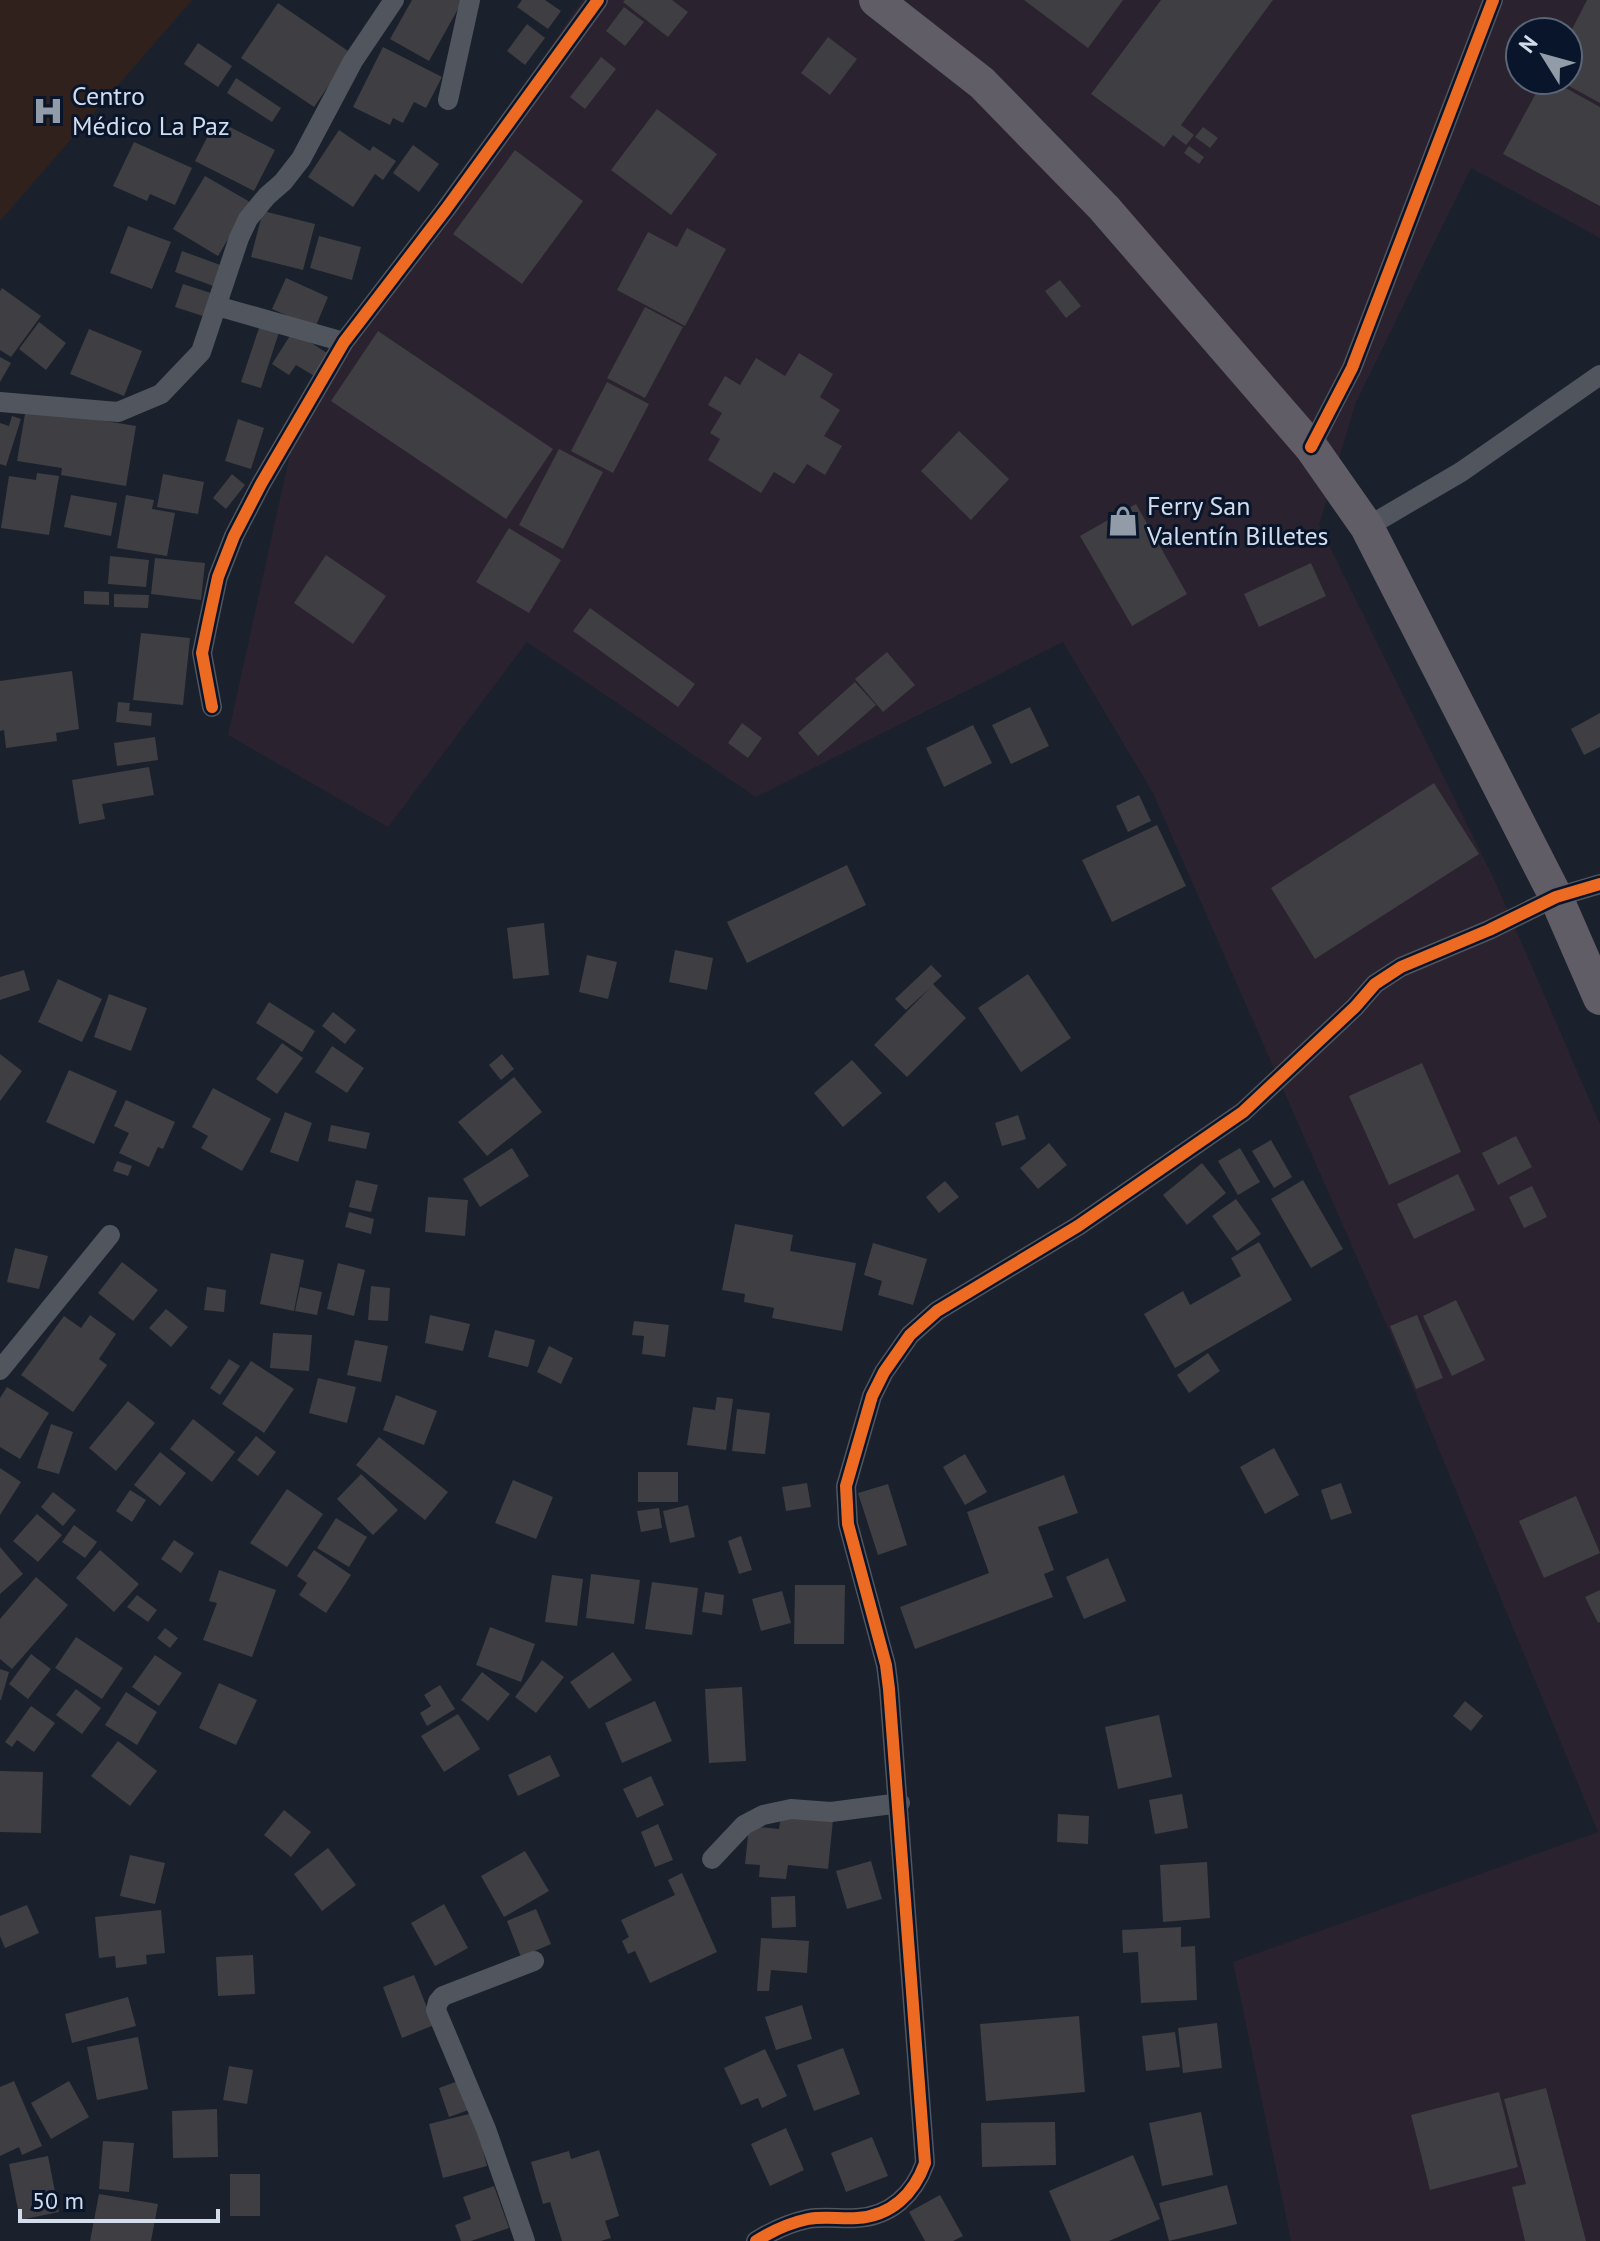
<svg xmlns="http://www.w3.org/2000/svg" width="1600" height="2241" font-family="'PT Sans',sans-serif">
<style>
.commercial{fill:#2a222f;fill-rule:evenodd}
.medical{fill:#30211c}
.building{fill:#3f3e42}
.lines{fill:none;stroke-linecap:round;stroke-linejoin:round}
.minor{stroke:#50555e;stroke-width:20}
.primary{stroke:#605d67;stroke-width:34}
.cycleway-casing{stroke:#09152a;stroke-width:17}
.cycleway{stroke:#ed6a23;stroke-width:12}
.labels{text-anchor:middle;stroke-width:6;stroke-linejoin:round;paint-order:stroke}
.poi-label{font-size:26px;fill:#d3dceb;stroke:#09152a;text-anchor:start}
</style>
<rect width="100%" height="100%" fill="#1a212c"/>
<path class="commercial" d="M582,0H1600V238L1471,168L1356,402L1319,525L1494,879L1600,1124V2241H1291L1233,1962L1598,1832L1395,1344L1153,793L1063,642L756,797L527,642L388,827L228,735L295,431ZM1520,32H1568V80H1520Z"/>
<path class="medical" d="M0,0H192L0,221Z"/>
<path class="building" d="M412,0H463L429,61L390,39Z
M522,0H545L561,11L548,29L517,7Z
M625,0H672L688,12L668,37L623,2Z
M1024,0H1123L1088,48Z
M1161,0H1273L1181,125L1194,135L1186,145L1173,135L1164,147L1091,94Z
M1587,0H1600V103L1558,80H1568V37Z
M278,3L351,53L314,107L241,58Z
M624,7L644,22L625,46L606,31Z
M527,24L545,38L525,65L507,51Z
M828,37L857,59L830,95L801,73Z
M198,43L232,66L218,87L184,64Z
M383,47L442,77L426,108L414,102L403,123L393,118L390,125L353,107Z
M601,57L616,69L585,109L570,97Z
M236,78L281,108L272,122L227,93Z
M1543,80H1551L1600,107V206L1503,154Z
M657,109L717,154L671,215L611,170Z
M216,120L275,150L254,191L195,161Z
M1203,127L1218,138L1210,148L1195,137Z
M339,130L370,151L373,146L396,161L383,180L375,174L353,207L308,177Z
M134,142L192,168L175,205L150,194L147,201L113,186Z
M413,145L439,164L419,192L393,173Z
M1189,146L1204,157L1199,164L1184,153Z
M515,150L583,201L522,284L453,234Z
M205,176L250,202L218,256L173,229Z
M263,211L315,224L303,270L251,257Z
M128,226L171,242L152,289L110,273Z
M687,228L726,249L685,326L617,290L648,232L677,247Z
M319,236L361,247L352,280L310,268Z
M182,251L223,266L216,287L175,272Z
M286,278L328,297L315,328L272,309Z
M1060,280L1081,306L1066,318L1045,291Z
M183,284L214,294L206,317L175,307Z
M2,288L41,316L11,357L0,350V291Z
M645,307L683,327L645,398L607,378Z
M39,322L66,343L46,370L19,349Z
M260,325L279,332L261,388L241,382Z
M89,329L142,351L124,396L70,374Z
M293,331L330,355L316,377L296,365L289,375L272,364Z
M378,331L553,449L506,519L331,401Z
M799,353L833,374L820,397L840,410L824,436L842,446L825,475L807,464L794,484L774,472L761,493L708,460L720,439L710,433L722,413L708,405L725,376L740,385L756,358L785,376Z
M0,357L11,363L0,382Z
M607,382L649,404L613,473L571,451Z
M26,408L136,426L126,486L61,475L62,468L17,461Z
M12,416L21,419L6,466L0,464V423L9,426Z
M238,419L264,428L251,469L225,461Z
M959,431L1009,479L971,520L921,471Z
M559,449L603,472L563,549L519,525Z
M37,473L59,476L49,535L1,528L9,476L36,480Z
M163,474L204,482L198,514L157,507Z
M232,474L245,485L226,509L213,498Z
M71,495L117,503L111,536L64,527Z
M126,495L154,500L152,509L175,513L167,556L117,548Z
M1136,504L1187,594L1132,626L1080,536Z
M509,528L561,560L529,613L476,582Z
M326,555L386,596L353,644L294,603Z
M110,556L149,560L146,587L108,584Z
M155,558L205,563L201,600L151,594Z
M1311,563L1326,596L1259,627L1244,594Z
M84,591L109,592V605L84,604Z
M114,594L149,595L148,608L114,607Z
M590,608L695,684L678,707L573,631Z
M141,633L190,638L183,705L133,700Z
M887,652L915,685L883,712L855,679Z
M72,671L79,729L56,733L57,741L6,748L4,730L0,731V681Z
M855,682L876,705L818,756L798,733Z
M118,702L130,703L129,711L152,713L151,726L116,722Z
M1030,707L1049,746L1011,764L992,725Z
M1600,713V747L1584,755L1571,729Z
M742,723L762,738L748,758L728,743Z
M973,725L992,763L944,787L926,748Z
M155,737L158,760L117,766L114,743Z
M149,767L154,795L102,804L105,819L79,824L72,780Z
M1434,783L1479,854L1315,959L1271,888Z
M1139,795L1151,821L1128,832L1116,806Z
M1157,825L1186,886L1112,922L1082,860Z
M847,865L866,905L747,963L727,922Z
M544,923L549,975L513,979L507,928Z
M675,950L713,958L707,990L669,982Z
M587,955L617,962L608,999L579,992Z
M931,965L942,976L933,984L966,1018L907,1077L874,1045L930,988L906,1010L895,999Z
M24,970L30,990L0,1000V977Z
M1028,974L1071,1038L1021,1072L978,1008Z
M58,979L102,999L82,1042L38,1022Z
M109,994L147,1008L131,1051L94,1037Z
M269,1002L315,1031L302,1052L256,1023Z
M333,1012L356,1030L345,1044L322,1026Z
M282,1043L303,1058L277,1094L256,1079Z
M332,1046L364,1068L347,1093L315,1072Z
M0,1054L22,1071L0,1101Z
M502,1054L514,1069L501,1080L489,1065Z
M852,1060L882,1093L843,1127L814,1093Z
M1422,1063L1461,1152L1389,1185L1349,1096Z
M69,1070L117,1091L94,1144L46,1122Z
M514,1077L542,1112L487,1156L458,1122Z
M213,1088L271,1119L242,1171L201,1148L208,1136L192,1127Z
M126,1100L175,1122L163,1149L158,1147L149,1167L119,1153L129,1133L114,1126Z
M285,1112L312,1123L298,1162L270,1152Z
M1018,1115L1026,1139L1002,1146L995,1123Z
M331,1125L370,1133L366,1149L328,1141Z
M1516,1136L1532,1167L1498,1185L1482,1153Z
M1271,1140L1292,1177L1274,1188L1252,1151Z
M1049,1143L1067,1165L1038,1189L1020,1168Z
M512,1148L529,1176L480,1207L463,1179Z
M1240,1148L1260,1182L1238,1195L1218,1161Z
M117,1161L132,1166L128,1176L113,1171Z
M1202,1163L1226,1193L1187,1225L1163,1195Z
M1458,1174L1475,1210L1414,1239L1397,1204Z
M356,1180L378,1185L371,1212L349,1207Z
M1303,1180L1343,1249L1311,1268L1271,1199Z
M945,1181L959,1197L939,1213L926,1197Z
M1532,1186L1547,1217L1524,1228L1509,1197Z
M428,1197L468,1200L465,1236L425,1232Z
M1236,1199L1261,1234L1237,1251L1212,1216Z
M349,1212L374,1219L371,1234L345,1227Z
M735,1224L793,1235L790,1251L856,1263L842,1331L772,1318L774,1308L744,1302L745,1294L722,1290Z
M1259,1242L1292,1300L1175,1368L1144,1314L1183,1291L1190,1305L1241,1276L1231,1258Z
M873,1243L927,1259L913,1305L878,1295L882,1281L864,1275Z
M15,1248L48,1256L39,1289L7,1282Z
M271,1253L304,1260L294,1311L260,1304Z
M122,1262L158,1290L133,1321L98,1293Z
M338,1263L365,1270L354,1316L327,1309Z
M371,1286L390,1288L388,1321L368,1320Z
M207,1287L226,1290L224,1312L204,1310Z
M300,1287L322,1292L317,1315L295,1311Z
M1456,1300L1485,1360L1452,1376L1423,1316Z
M166,1309L188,1327L171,1347L149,1328Z
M90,1315L116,1334L99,1359L107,1365L73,1412L21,1375L64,1316L81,1328Z
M430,1315L470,1324L463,1351L425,1343Z
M1417,1315L1443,1378L1416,1389L1390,1326Z
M634,1321L669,1325L665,1357L642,1354L644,1336L632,1335Z
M495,1330L535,1340L528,1367L488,1357Z
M273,1333L312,1335L309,1371L270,1368Z
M355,1340L388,1346L381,1382L347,1375Z
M549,1346L573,1358L561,1384L537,1372Z
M1208,1353L1220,1371L1189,1393L1177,1375Z
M229,1359L240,1366L220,1395L210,1388Z
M251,1361L294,1389L264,1433L222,1404Z
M318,1378L356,1387L347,1423L309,1413Z
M7,1387L49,1413L20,1459L0,1447V1398Z
M396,1395L437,1411L424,1445L383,1430Z
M717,1397L733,1399L726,1450L687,1445L693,1407L715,1410Z
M128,1401L155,1423L116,1471L89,1448Z
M737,1409L770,1413L765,1454L732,1451Z
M193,1419L235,1452L212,1482L170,1449Z
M51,1424L73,1432L59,1474L37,1468Z
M256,1436L276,1452L258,1476L237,1460Z
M379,1437L448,1492L425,1520L356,1465Z
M1274,1448L1299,1495L1265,1514L1240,1467Z
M160,1452L186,1473L160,1506L134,1485Z
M965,1454L987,1492L965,1505L943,1467Z
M0,1468L21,1482L0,1515Z
M638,1472H678V1502H638Z
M361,1474L398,1510L373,1535L337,1499Z
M1064,1475L1078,1513L1038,1527L1054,1570L1044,1574L1053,1597L915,1649L900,1607L989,1573L967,1512Z
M513,1480L553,1497L536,1539L495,1523Z
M807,1483L811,1507L786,1511L782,1487Z
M1341,1483L1352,1513L1331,1520L1321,1490Z
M888,1484L907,1545L878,1555L858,1493Z
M287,1489L323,1514L287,1567L250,1543Z
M130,1490L146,1500L132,1522L116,1511Z
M53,1492L76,1510L63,1526L41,1507Z
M1576,1496L1600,1553L1544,1578L1519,1521Z
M688,1505L695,1537L670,1543L663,1511Z
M659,1508L662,1528L641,1532L637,1511Z
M37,1514L62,1535L38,1562L13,1541Z
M336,1518L367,1537L349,1567L317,1548Z
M74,1525L97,1542L85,1558L62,1542Z
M741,1536L752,1570L739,1574L728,1541Z
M174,1540L194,1553L181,1573L161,1559Z
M0,1547L23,1574L0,1594Z
M100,1550L139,1584L114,1612L76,1578Z
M314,1550L351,1575L326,1613L299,1595L307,1583L297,1576Z
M1108,1558L1126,1601L1084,1619L1066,1577Z
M219,1570L276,1590L252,1657L203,1640L217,1603L209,1601Z
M591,1574L640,1580L634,1624L586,1618Z
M552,1575L583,1579L577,1626L545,1622Z
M36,1577L68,1605L12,1669L0,1659V1619Z
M652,1582L698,1588L692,1635L645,1629Z
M795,1585H845L844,1644H794Z
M1600,1590V1622L1598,1623L1585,1597Z
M782,1591L791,1623L761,1631L752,1599Z
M705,1592L724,1595L722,1615L702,1612Z
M137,1595L157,1610L148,1622L127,1607Z
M490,1627L535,1644L521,1682L476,1665Z
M165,1628L178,1638L170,1648L157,1638Z
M76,1637L123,1668L102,1699L55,1668Z
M613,1652L632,1680L589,1709L570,1682Z
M31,1654L51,1669L28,1699L9,1684Z
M155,1655L182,1673L159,1706L132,1687Z
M542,1660L564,1677L536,1713L515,1697Z
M0,1669L9,1672L1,1700H0Z
M482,1672L510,1694L488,1721L461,1700Z
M219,1683L257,1700L236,1745L199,1728Z
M440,1685L455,1709L427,1726L420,1713L431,1706L424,1695Z
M742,1687L746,1761L709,1763L705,1689Z
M76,1689L101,1708L82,1734L56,1715Z
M126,1692L157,1712L137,1745L105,1725Z
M655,1701L672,1741L622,1763L605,1723Z
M1465,1701L1483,1716L1471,1731L1453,1716Z
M31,1706L55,1723L34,1752L17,1740L12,1747L5,1742Z
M458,1714L480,1749L444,1772L421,1736Z
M1159,1715L1172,1777L1118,1789L1105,1727Z
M118,1741L157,1771L130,1806L91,1776Z
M550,1755L560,1776L518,1796L508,1775Z
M0,1771L43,1772L41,1833L0,1832Z
M651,1776L664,1805L637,1818L623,1789Z
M1182,1794L1188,1828L1155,1834L1149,1800Z
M284,1810L311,1832L291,1857L264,1835Z
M1058,1814L1089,1816L1088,1844L1057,1842Z
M781,1816L833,1820L828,1869L788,1865L786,1879L759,1877L760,1865L745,1864L749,1826L779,1829Z
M658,1824L673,1860L655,1867L641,1832Z
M328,1848L356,1885L322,1911L294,1874Z
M525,1851L549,1891L504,1917L481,1876Z
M130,1855L165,1863L155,1904L120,1896Z
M871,1861L882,1899L847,1909L836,1871Z
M1207,1862L1210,1918L1163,1922L1160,1865Z
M682,1873L717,1952L650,1983L635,1951L628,1954L622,1941L629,1937L621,1920L675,1895L668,1880Z
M795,1896L796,1927L772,1928L771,1897Z
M444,1904L468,1948L435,1966L411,1923Z
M27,1905L39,1933L5,1948L0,1936V1916Z
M536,1909L551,1944L521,1957L507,1921Z
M161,1910L165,1953L146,1955L147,1964L116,1968L115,1956L99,1958L95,1917Z
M1181,1927V1947L1195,1946L1197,2000L1141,2003L1138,1952L1123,1953L1122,1930Z
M761,1938L809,1941L807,1973L771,1970L769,1991H757Z
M253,1955L255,1994L218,1996L216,1957Z
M414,1975L434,2025L402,2038L383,1987Z
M128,1997L136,2026L72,2043L65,2014Z
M802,2005L812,2039L776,2050L765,2017Z
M1079,2016L1085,2092L986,2101L980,2024Z
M1217,2023L1222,2068L1183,2073L1178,2028Z
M1175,2032L1180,2067L1146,2071L1142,2036Z
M138,2037L148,2089L97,2100L87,2047Z
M843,2048L860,2094L814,2111L797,2065Z
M765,2049L787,2096L762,2108L758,2098L741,2105L724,2068Z
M229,2066L253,2070L247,2104L223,2100Z
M461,2080L471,2109L449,2117L439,2088Z
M14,2081L42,2146L22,2155L19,2147L0,2156V2087Z
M69,2081L89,2117L51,2139L31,2103Z
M1546,2088L1586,2241H1525L1512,2187L1526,2184L1504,2099Z
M1499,2092L1518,2167L1430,2190L1411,2115Z
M217,2109L218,2157L173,2158L172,2111Z
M1201,2112L1213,2175L1162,2186L1149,2123Z
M473,2113L487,2166L443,2178L429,2124Z
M1055,2122L1056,2165L982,2167L981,2123Z
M786,2128L804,2170L770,2186L751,2144Z
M872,2137L888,2176L846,2192L831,2153Z
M103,2141L134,2143L129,2192L99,2189Z
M599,2150L619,2216L605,2221L611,2238L601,2241H562L550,2202L543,2204L531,2162L569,2151L571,2159Z
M1133,2155L1160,2219L1109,2241H1071L1049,2191Z
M48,2156L59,2212L20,2220L9,2164Z
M230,2174H260V2216H230Z
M1227,2185L1237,2224L1169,2241L1159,2203Z
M494,2186L509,2228L471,2241H461L455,2225L471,2219L463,2197Z
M99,2194L158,2204L151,2241H90Z
M940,2195L963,2236L953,2241H925L909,2212Z"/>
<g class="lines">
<path class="minor" d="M448,100L470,0
M217,306L344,342
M0,402L118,412L161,394L201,352L239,238L248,219L267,196L283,182L301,159L353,61L394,0
M1311,447L1352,368L1493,0
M1367,527L1461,472L1600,375
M212,707L202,653L209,619L218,577L234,536L261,484L344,342L446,209L598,0
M0,1370L110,1235
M712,1859L744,1825L763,1815L791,1809L831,1812L900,1803
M525,2241L486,2129L436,2010L438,2002L443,1996L534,1961
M756,2241C772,2231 789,2223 808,2219C823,2216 841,2219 857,2218C891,2216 914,2194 925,2163L889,1689L886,1665L848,1524L846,1486L872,1396L884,1372L910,1335L937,1311L1078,1226L1243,1112L1355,1007L1375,984L1401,967L1489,930L1556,897L1600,884"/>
<path class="primary" d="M876,0L982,83L1104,208L1311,447L1367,527L1556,897L1600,998"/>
<g class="cycleway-casing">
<path id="cycleway" d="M1311,447L1352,368L1493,0
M212,707L202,653L209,619L218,577L234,536L261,484L344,342L446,209L598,0
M756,2241C772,2231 789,2223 808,2219C823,2216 841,2219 857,2218C891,2216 914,2194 925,2163L889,1689L886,1665L848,1524L846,1486L872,1396L884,1372L910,1335L937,1311L1078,1226L1243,1112L1355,1007L1375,984L1401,967L1489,930L1556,897L1600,884"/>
</g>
<use href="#cycleway" class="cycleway"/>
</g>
<defs>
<g id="hospital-bare" transform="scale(2.4)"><path d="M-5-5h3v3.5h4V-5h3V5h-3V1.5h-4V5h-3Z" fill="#929ba8" stroke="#09152a" stroke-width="2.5" paint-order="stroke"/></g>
<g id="shop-bare" transform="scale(2.4)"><path d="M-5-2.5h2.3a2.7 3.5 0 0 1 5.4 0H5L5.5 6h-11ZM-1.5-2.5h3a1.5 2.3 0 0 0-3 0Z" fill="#929ba8" stroke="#09152a" stroke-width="2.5" paint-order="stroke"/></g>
</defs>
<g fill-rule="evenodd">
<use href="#hospital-bare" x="48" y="111"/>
<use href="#shop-bare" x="1123" y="521"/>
</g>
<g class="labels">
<g class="poi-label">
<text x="72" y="105">Centro<tspan x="72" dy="30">Médico La Paz</tspan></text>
<text x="1147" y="515">Ferry San<tspan x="1147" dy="30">Valentín Billetes</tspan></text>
</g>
</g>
<g transform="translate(1544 56) rotate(307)"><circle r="38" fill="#09152a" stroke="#5a6577" stroke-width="2"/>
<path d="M0-6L14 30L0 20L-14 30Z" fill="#929ba8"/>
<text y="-12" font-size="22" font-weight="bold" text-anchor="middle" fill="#d3dceb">N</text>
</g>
<path d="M20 2209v12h198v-12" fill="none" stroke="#d3dceb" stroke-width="4"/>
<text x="32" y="2209" font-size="24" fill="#d3dceb" stroke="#09152a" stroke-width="6" paint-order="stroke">50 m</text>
</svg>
